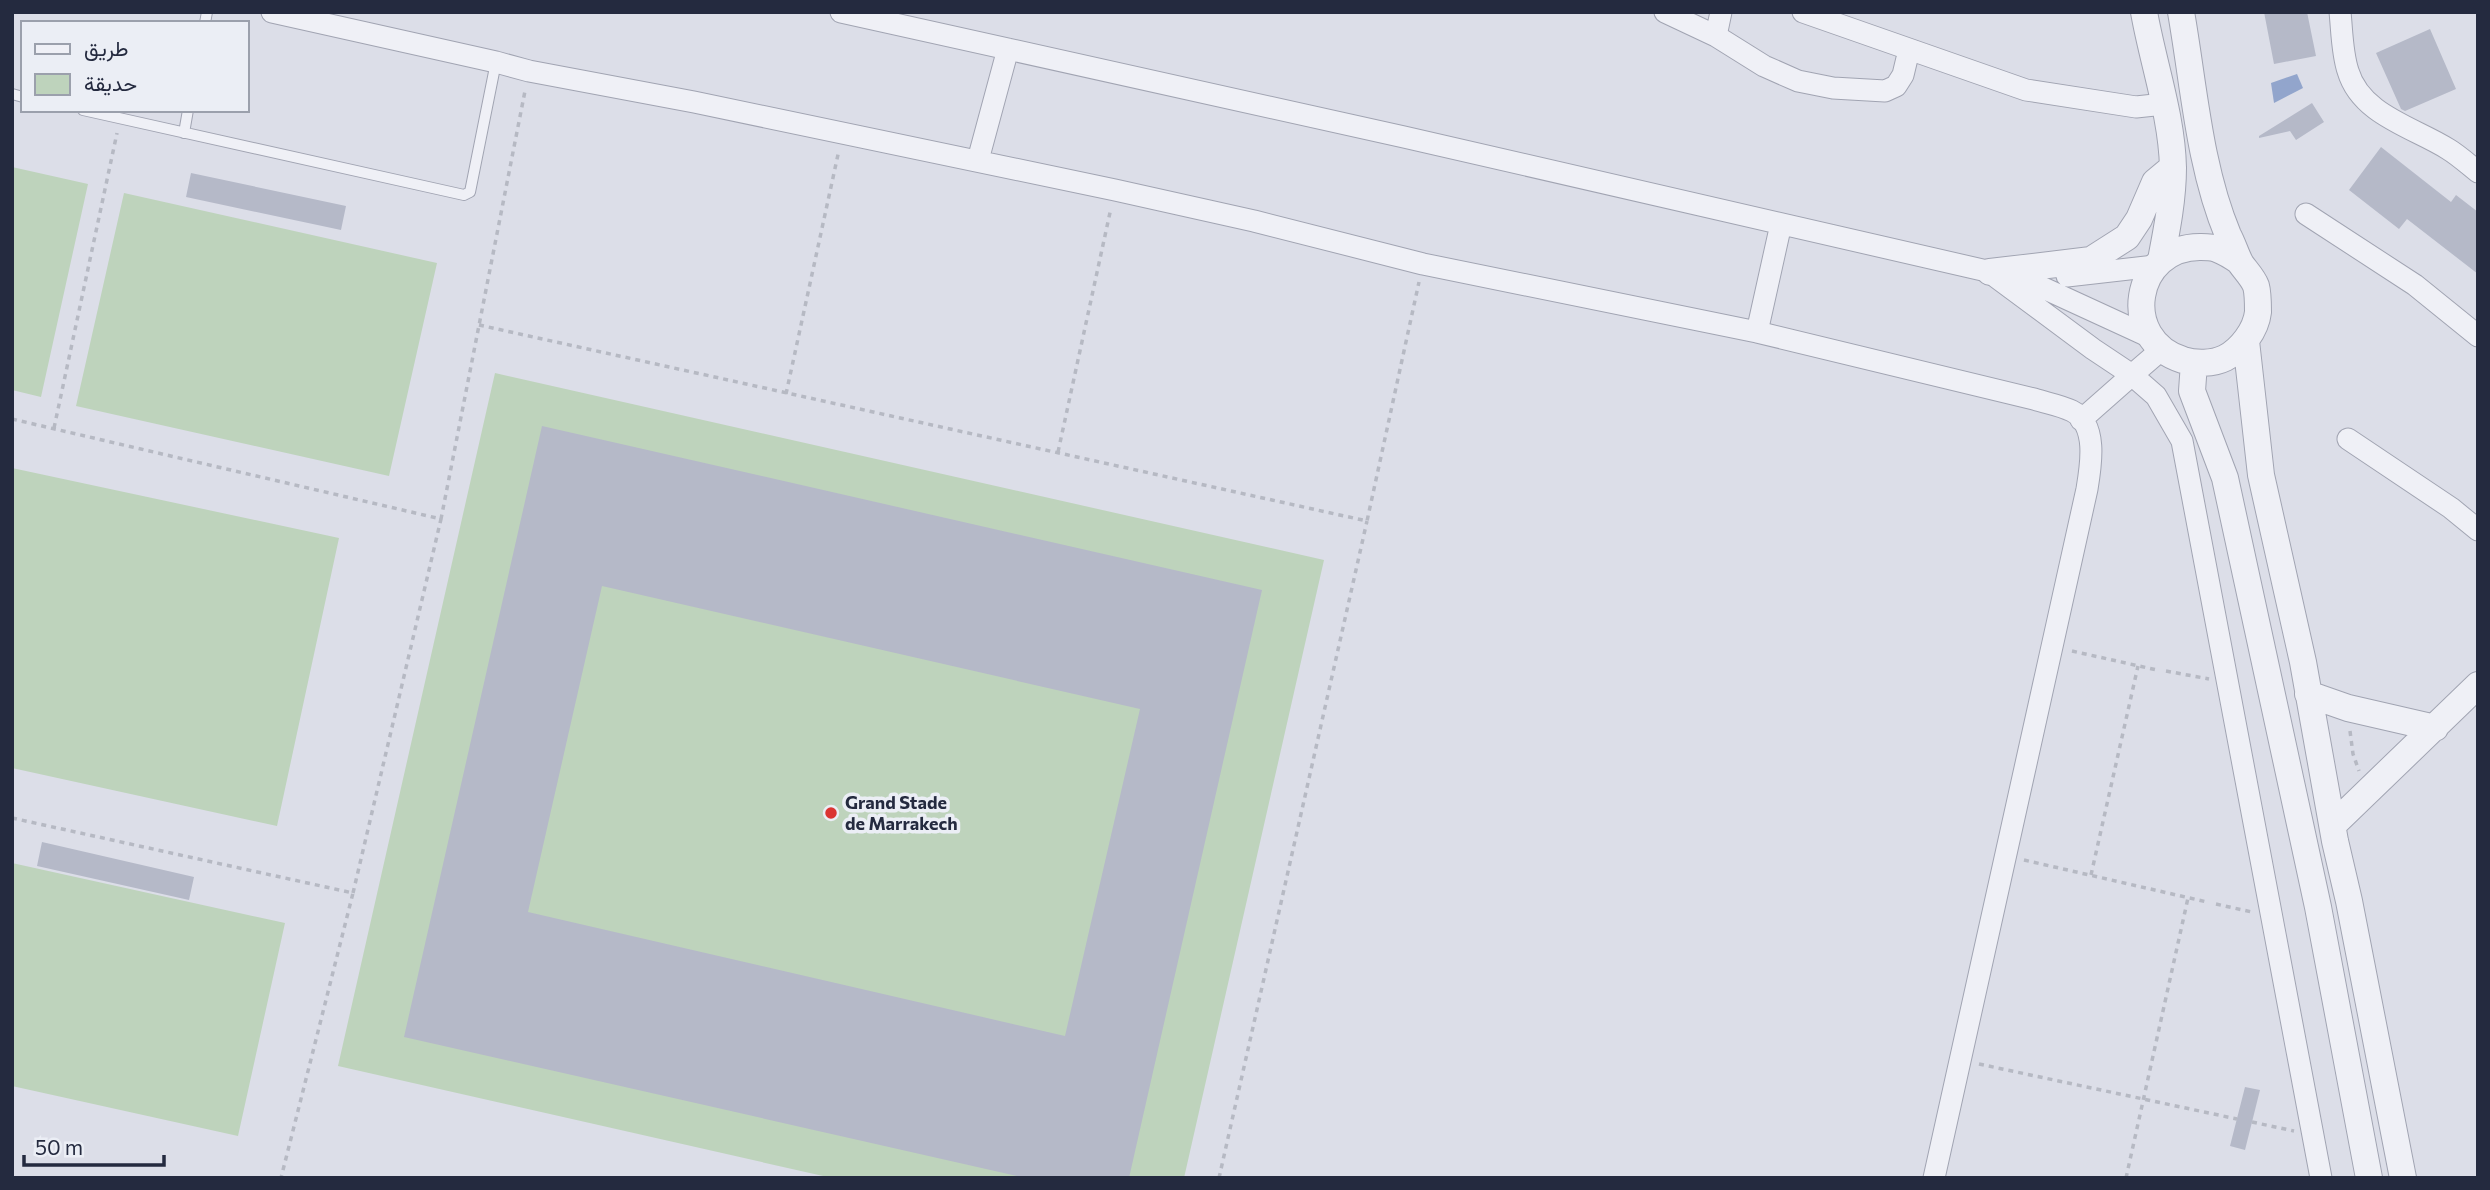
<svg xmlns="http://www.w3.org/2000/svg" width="2490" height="1190" font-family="Commissioner,Vazirmatn,sans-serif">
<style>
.green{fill:#bed3bc}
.water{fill:#92a5cc}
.building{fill:#b5b9c8;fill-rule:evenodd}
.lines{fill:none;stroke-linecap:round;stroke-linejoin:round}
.service-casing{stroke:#a1a4b2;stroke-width:12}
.minor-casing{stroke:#a1a4b2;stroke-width:23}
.tertiary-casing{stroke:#a1a4b2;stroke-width:28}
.path{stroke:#b6b9c3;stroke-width:3.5;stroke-dasharray:5 5;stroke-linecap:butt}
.service{stroke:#eff0f6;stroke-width:10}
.minor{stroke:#eff0f6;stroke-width:21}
.tertiary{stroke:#eff0f6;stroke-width:26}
.poi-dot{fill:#db3432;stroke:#ebeef5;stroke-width:2.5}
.labels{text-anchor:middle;stroke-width:7;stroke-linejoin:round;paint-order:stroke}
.poi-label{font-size:18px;font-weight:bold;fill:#242a3f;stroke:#ebeef5;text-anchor:start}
</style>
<rect width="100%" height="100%" fill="#dcdee8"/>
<path class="green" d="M12,167L88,184L41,397L12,390Z
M124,193L437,263L389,476L76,406Z
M495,373L1324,560L1184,1178H832L338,1066Z
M12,468L339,538L277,826L12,768Z
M12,863L285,923L238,1136L12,1086Z"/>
<path class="water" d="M2297,74L2303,88L2274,103L2271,83Z"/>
<path class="building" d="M2264,12H2307L2316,56L2274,64Z
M2430,29L2456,89L2405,111L2401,109L2376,53Z
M2312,103L2324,122L2296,140L2290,131L2259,138V136Z
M2381,147L2451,202L2456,195L2478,212V274L2407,219L2399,229L2349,190Z
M191,173L346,206L341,230L186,197Z
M542,426L1262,590L1129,1178H1026L404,1037ZM602,586L1140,709L1065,1036L528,912Z
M42,842L194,877L189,900L37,866Z
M2245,1087L2260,1090L2245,1150L2230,1146Z"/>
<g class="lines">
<g class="service-casing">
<path id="service" d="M205,23L207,12
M12,94L23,97
M83,110L464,195L470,192L496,62
M184,133L188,110"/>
</g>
<g class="minor-casing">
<path id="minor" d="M272,12L496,62L529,71L694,102L1115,190L1254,221L1423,264L1757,332L2034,399C2046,403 2060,405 2072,411C2098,424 2091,465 2087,489L1934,1178
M841,12L1404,137L2026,280L2150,337
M1665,12L1716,36L1764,66L1798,81L1833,88L1885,91L1896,86L1903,75L1909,50
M1803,12L2026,90L2136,107L2164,104
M2340,12C2342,31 2342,53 2348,71C2361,115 2413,127 2448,149C2458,155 2468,164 2478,172
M1716,36L1721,12
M978,160L1008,49
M2306,214L2415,285L2478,336
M2067,276L2155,266
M1996,277L2093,349L2132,375L2081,420
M1757,332L1781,224
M2161,350L2132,375L2156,396L2182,441L2321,1178
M2348,439L2451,508L2478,530"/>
</g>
<g class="tertiary-casing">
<path id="tertiary" d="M2144,12C2153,63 2172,116 2173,168C2173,198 2167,229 2161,260
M2181,12C2194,86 2199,166 2228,235C2233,244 2236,255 2241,264C2246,271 2253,278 2256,286C2258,293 2258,305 2258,312C2256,330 2241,350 2225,358C2213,364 2195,364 2183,360C2118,340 2133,246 2201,247C2206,247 2212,247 2217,249C2225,252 2233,257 2240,262
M1990,272L2091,260L2127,237L2139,219L2155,182L2173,167
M2246,341L2261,475L2303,662L2335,841L2349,901L2403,1178
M2194,363L2192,391L2225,478L2318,907L2369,1178
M2308,694L2348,708L2435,728
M2333,825L2478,685"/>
</g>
<path class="path" d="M479,325L1367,521L1419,282
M786,394L839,150
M12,419L441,519L525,91
M54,428L117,133
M1058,452L1111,208
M2072,651L2157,670
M2166,671L2209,679
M2350,731L2353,754L2359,771
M12,818L353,893L281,1178
M2024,860L2207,902
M2091,875L2138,666
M353,893L441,519
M2216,904L2252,912
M1979,1064L2237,1119
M2252,1122L2294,1131
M1219,1178L1367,521
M2126,1178L2188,898"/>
<use href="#service" class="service"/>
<use href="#minor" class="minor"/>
<use href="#tertiary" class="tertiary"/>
</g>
<circle class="poi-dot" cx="831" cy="813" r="7"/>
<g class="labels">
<g class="poi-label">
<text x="845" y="809">Grand Stade<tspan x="845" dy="21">de Marrakech</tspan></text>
</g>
</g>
<rect width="2490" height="1190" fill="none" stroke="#242a3f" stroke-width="28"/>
<rect x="21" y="21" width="228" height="91" fill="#ebeef5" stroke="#9ba0ac" stroke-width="2"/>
<rect x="35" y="44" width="35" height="10" fill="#eff0f6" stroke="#9ba0ac" stroke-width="2"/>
<text x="84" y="56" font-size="21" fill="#242a3f">طريق</text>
<rect x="35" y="74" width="35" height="21" fill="#bed3bc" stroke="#9ba0ac" stroke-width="2"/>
<text x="84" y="91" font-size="21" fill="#242a3f">حديقة</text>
<path d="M24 1155v10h140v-10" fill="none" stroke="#242a3f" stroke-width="3.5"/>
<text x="35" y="1155" font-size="21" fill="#242a3f" stroke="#ebeef5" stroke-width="5" paint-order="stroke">50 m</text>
</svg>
